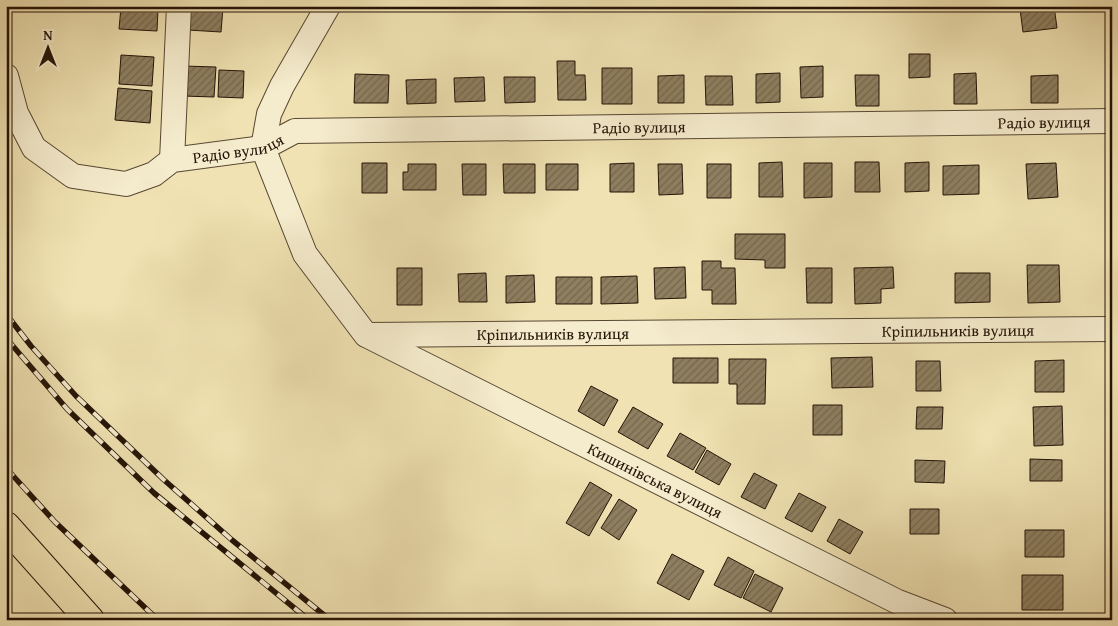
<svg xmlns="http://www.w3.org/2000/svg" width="1118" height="626" font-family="'Gentium Book Plus',serif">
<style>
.building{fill:url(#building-hatch);stroke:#241307}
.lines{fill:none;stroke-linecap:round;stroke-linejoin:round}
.minor-casing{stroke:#574732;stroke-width:26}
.major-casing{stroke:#241307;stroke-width:30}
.minor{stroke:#f5eccd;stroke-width:24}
.major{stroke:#f0e2b2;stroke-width:28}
.rail-casing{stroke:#241307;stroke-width:5.5}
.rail{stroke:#f5eccd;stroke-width:4;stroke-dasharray:11;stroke-linecap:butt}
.labels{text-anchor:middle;stroke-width:4;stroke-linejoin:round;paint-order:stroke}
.street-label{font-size:16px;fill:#241307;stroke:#f5eccd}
</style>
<defs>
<pattern id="building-hatch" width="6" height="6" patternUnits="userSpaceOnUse" patternTransform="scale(1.25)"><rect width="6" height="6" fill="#8e7f60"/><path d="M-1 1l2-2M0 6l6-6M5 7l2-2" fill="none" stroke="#74674d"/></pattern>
</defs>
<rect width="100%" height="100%" fill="#f0e2b2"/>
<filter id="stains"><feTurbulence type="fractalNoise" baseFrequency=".004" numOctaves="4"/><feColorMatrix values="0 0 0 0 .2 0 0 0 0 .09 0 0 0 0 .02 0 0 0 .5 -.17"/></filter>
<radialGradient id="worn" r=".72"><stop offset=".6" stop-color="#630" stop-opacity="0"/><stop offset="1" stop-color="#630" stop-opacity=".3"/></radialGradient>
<path class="building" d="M190,6L223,7L221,32L188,30Z
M1040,6H1054L1057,28L1023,32L1020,9Z
M121,7L158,9L157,31L119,29Z
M909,54H930V77L909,78Z
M121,55L154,57L152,86L119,84Z
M557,61H575V75H585L586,100H558Z
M184,66L216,67L214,97L183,96Z
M823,66V97L801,98L800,67Z
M602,68H632V104H602Z
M219,70L244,71L243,98L218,97Z
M780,73V102L756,103V74Z
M976,73L977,104H954V74Z
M355,74L389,75L388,103H354Z
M684,75V103H658V76Z
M855,75H879V106H856Z
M1058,75V103H1031V76Z
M705,76H732L733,105H706Z
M484,77L485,101L455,102L454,78Z
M504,77H535V102L505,103Z
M436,79V103L407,104L406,80Z
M118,88L152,91L150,123L115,120Z
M782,162L783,197H759V163Z
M855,162H879L880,192H855Z
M929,162V191L905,192V163Z
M362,163H387V193H362Z
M634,163V192H610V164Z
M804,163H832V197L804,198Z
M1056,163L1058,197L1028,199L1026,164Z
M408,164H436V190H403V172H408Z
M462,164H486V195H463Z
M503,164H535V193H504Z
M546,164H578V190H546Z
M658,164H682L683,194L659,195Z
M707,164H731V198H707Z
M979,165V194L943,195V166Z
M735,234H785V268H765V260L735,259Z
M702,261H721V268H735L736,304H712V290H702Z
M1027,265H1059L1060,302L1028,303Z
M685,267L686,298L655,299L654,268Z
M893,267L894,288L881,289V303L855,304L854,268Z
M397,268H422V305H397Z
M806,268H832V303H807Z
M486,273L487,302H459L458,274Z
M955,273H990V302L955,303Z
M534,275L535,302L506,303V276Z
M637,276L638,303L601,304V277Z
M556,277H592V304H556Z
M872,357L873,387L832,388L831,358Z
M673,358H718V383H673Z
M729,359H766L765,404H737V384H729Z
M1064,360V392H1035V361Z
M916,361H940L941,391H916Z
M591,386L618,400L604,426L578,411Z
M813,405H842V435H813Z
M1062,406L1063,445L1034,446L1033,407Z
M633,407L663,424L648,449L618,432Z
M917,407H943L942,429H916Z
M680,433L706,448L693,470L667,456Z
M707,450L731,464L719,485L695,472Z
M1030,459L1062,460V481H1030Z
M915,460L945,461L944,483L915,482Z
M754,473L777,485L765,509L741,497Z
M590,482L612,495L589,536L566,523Z
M799,493L826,507L812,532L785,518Z
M619,499L637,510L619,540L601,528Z
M910,509H939V534H910Z
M839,519L863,532L850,554L827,541Z
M1025,530H1064V557H1025Z
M672,554L704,571L689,600L657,583Z
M728,557L754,571L741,598L714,585Z
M755,574L783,588L771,612L743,598Z
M1022,575H1063V610H1022Z"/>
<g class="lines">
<g class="minor-casing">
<g id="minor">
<path id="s1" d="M328,6L282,86L269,114L263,148L305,254L366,335L1112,329"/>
<path id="s2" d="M6,76L16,113L34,148L73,176L126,184L154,174L172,160L263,148L295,131L1112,121"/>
<path d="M172,160L179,6"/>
<path id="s3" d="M370,337L898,602L945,620"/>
</g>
</g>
<g class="major-casing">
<path id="major" d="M6,526L90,620"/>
</g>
<use href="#minor" class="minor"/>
<use href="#major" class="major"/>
<g class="rail-casing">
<path id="rail" d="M6,314L31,346L76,396L163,479L232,540L330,620
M6,338L67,409L154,493L309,620
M6,468L55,522L158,620"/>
</g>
<use href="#rail" class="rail"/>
</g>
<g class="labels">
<g class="street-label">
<text dy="6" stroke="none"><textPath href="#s2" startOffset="1109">Радіо вулиця</textPath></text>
<text dy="6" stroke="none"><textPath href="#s2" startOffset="704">Радіо вулиця</textPath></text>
<text dy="6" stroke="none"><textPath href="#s2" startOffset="299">Радіо вулиця</textPath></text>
<text dy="6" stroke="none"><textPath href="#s1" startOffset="965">Кріпильників вулиця</textPath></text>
<text dy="6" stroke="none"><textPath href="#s1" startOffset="560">Кріпильників вулиця</textPath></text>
<text dy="6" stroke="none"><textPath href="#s3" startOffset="319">Кишинівська вулиця</textPath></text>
</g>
</g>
<rect width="1118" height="626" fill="none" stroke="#f0e2b2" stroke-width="25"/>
<rect x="8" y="8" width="1103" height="611" fill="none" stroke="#241307" stroke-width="2.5"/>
<rect x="12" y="12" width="1093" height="601" fill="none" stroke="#241307"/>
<g transform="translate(48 48)" stroke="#f5eccd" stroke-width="4" paint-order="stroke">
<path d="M0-4L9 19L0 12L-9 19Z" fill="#241307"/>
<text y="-8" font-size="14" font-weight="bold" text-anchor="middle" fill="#241307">N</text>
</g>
<rect width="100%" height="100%" filter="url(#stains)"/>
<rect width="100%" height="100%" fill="url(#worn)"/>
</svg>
